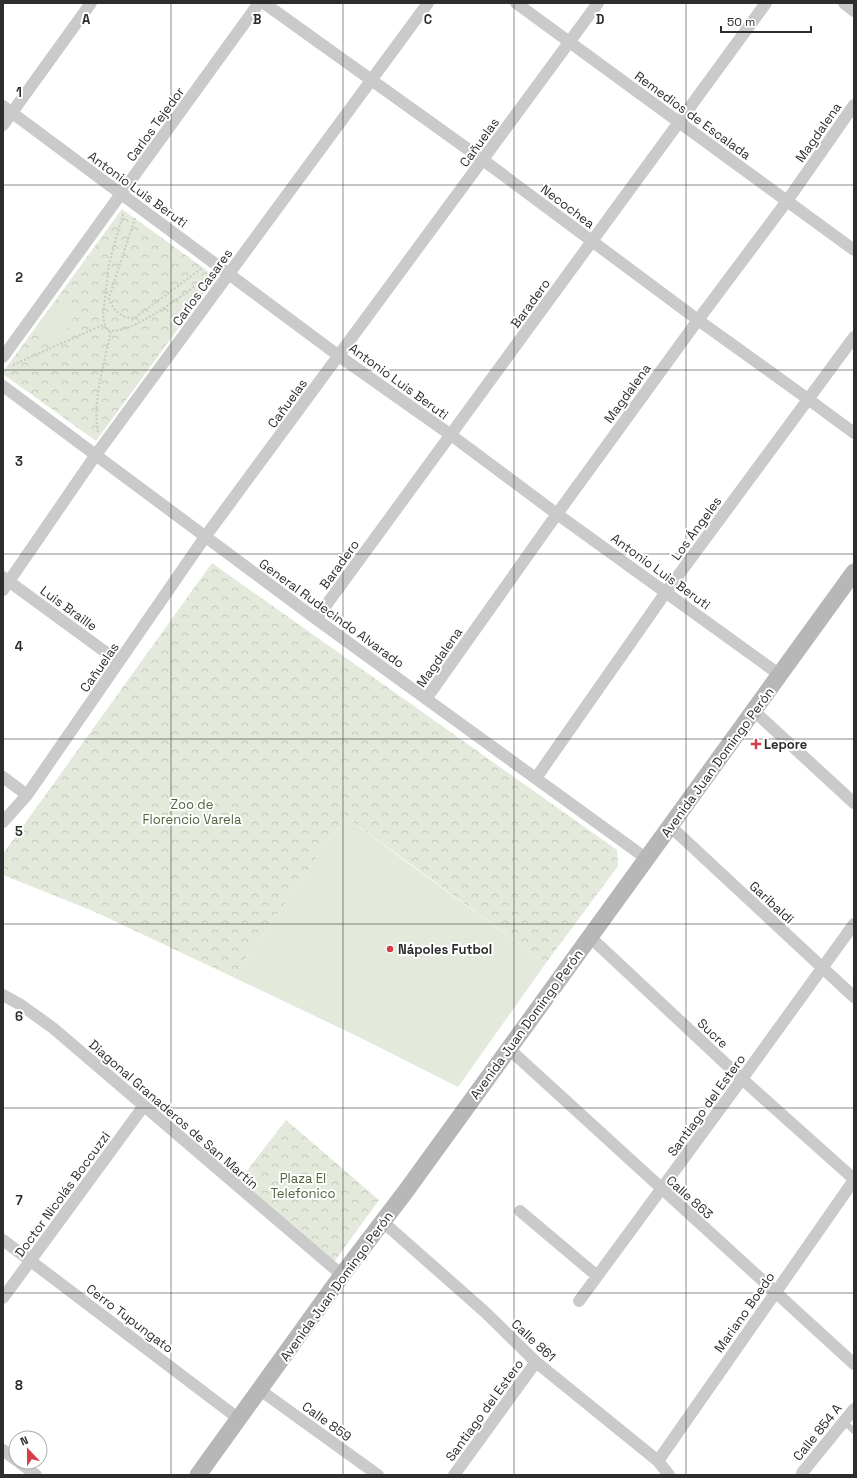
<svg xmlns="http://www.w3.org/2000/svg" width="857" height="1478" font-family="'Space Grotesk',sans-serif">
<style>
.park{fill:url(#park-crowns)}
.pitch{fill:#e3e9db}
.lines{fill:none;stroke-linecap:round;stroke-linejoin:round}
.path{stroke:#cacaca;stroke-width:2;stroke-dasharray:2 2;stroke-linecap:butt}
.service{stroke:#cacaca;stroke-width:6}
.minor{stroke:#cacaca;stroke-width:12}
.secondary{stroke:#b7b7b7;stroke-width:17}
.grid{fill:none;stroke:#2d2d2d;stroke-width:1;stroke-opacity:0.55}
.poi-dot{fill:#d53d49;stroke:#fff;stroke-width:1.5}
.labels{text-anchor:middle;stroke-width:4;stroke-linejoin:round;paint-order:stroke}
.street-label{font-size:13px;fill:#2d2d2d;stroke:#fff}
.poi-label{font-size:13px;font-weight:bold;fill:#2d2d2d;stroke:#fff;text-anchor:start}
.park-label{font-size:13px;fill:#50643e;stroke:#fff}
.grid-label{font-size:13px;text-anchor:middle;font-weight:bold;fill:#2d2d2d;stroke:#fff;stroke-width:4;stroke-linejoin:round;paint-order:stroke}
</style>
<defs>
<pattern id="park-crowns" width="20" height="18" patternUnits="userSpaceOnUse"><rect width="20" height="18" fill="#e3e9db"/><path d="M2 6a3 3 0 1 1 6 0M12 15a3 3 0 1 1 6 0" fill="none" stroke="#c3c8bc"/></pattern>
</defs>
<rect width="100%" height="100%" fill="#fff"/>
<path class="park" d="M122,209L216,277L96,441L3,374V372Z
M212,563L617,850L618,866L546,963L346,817L233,977L93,911L3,875V854Z
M286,1120L379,1200L334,1262L239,1181Z"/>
<path class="pitch" d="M63,298L79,311L55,343L39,330Z
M346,817L405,861L546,963L458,1087L361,1038L233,977Z"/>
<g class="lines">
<path class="path" d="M123,214L109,264L103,315L104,322L107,330C129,338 191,289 210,275
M135,218L109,298C111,309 124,321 136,317L202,268
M13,365L105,324
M98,432C92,401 105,362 111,331"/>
<path class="service" d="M844,1422L854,1431"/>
<path class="minor" d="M264,3L483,160L698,320L808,399L854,433
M516,3L854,250
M844,3L854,11
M3,106L339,356L451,435L557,514L780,675
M3,125L91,3
M3,357L259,3
M3,386L316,619L647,859
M3,577L119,662
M3,590L95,456L428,3
M316,619L766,3
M426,699L557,514L698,320L787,201L854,105
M754,711L854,803
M3,777L27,795
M536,778L666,592L854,337
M3,822L27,795L205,537L598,3
M670,826L854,997
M590,937L742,1079L854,1179
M3,995L21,1005L53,1028L342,1275
M508,1048L854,1364
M520,1211L596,1275
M383,1222L485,1312L536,1362L658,1461L669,1475
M3,1240L239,1419
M3,1298L143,1107
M579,1301L742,1079L854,924
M260,1390L378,1475
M3,1450L16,1460
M658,1461L854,1180
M19,1462L36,1475
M802,1473L854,1409
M454,1475L536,1362"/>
<path class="secondary" d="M198,1475L342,1275L406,1191L854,572"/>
</g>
<path class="grid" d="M171,3V1475M343,3V1475M514,3V1475M686,3V1475M3,185H854M3,370H854M3,554H854M3,739H854M3,924H854M3,1108H854M3,1293H854"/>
<g class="poi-dot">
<path d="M754 738h4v4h4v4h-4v4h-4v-4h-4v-4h4z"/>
<circle cx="390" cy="949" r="4"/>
</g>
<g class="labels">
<g class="street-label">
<text transform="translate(693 115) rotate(36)" y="5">Remedios de Escalada</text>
<text transform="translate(155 124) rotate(-54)" y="5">Carlos Tejedor</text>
<text transform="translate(818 132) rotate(-55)" y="5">Magdalena</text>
<text transform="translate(479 142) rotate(-54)" y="5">Cañuelas</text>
<text transform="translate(138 189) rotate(36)" y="5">Antonio Luis Beruti</text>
<text transform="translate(568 206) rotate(37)" y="5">Necochea</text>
<text transform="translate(202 287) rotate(-54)" y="5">Carlos Casares</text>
<text transform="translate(530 303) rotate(-54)" y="5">Baradero</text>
<text transform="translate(399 381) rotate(36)" y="5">Antonio Luis Beruti</text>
<text transform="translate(627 393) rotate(-54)" y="5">Magdalena</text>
<text transform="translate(287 403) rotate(-54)" y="5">Cañuelas</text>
<text transform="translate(696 528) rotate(-54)" y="5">Los Ángeles</text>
<text transform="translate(339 564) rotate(-54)" y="5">Baradero</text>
<text transform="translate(661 571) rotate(36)" y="5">Antonio Luis Beruti</text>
<text transform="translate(69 608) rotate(36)" y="5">Luis Braille</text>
<text transform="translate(332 613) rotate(36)" y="5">General Rudecindo Alvarado</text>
<text transform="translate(439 657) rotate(-55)" y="5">Magdalena</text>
<text transform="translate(99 667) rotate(-55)" y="5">Cañuelas</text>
<text transform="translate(717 762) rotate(-54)" y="5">Avenida Juan Domingo Perón</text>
<text transform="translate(772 902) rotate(43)" y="5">Garibaldi</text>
<text transform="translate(526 1024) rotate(-54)" y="5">Avenida Juan Domingo Perón</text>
<text transform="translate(713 1033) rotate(43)" y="5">Sucre</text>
<text transform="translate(706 1105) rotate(-54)" y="5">Santiago del Estero</text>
<text transform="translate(174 1114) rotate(41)" y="5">Diagonal Granaderos de San Martín</text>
<text transform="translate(62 1194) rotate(-54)" y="5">Doctor Nicolás Boccuzzi</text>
<text transform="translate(690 1197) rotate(42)" y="5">Calle 863</text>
<text transform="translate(336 1286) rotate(-54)" y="5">Avenida Juan Domingo Perón</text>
<text transform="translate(744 1312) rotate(-55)" y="5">Mariano Boedo</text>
<text transform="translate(130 1318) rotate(37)" y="5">Cerro Tupungato</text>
<text transform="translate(534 1340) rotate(43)" y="5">Calle 861</text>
<text transform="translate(484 1410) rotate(-54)" y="5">Santiago del Estero</text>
<text transform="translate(327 1421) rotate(36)" y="5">Calle 859</text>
<text transform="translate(817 1432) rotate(-51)" y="5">Calle 854 A</text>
</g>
<g class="poi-label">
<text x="764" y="749">Lepore</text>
<text x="398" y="954">Nápoles Futbol</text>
</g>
<g class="park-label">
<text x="192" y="809">Zoo de<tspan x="192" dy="15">Florencio Varela</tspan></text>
<text x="303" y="1183">Plaza El<tspan x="303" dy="15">Telefonico</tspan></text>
</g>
</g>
<g class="grid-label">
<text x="86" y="24">A</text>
<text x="257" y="24">B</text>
<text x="428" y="24">C</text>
<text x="600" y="24">D</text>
<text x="19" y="97">1</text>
<text x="19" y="282">2</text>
<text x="19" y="466">3</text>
<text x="19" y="651">4</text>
<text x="19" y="836">5</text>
<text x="19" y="1021">6</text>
<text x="19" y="1205">7</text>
<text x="19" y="1390">8</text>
</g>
<rect width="857" height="1478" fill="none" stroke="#2d2d2d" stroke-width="8"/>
<g transform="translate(28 1450) rotate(338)"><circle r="19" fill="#ffffff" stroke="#ababab"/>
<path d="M0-3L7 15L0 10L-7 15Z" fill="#d53d49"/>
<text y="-6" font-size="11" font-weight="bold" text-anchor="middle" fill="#2d2d2d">N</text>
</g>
<path d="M721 26v6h90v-6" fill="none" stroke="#2d2d2d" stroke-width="2"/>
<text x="727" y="26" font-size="12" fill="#2d2d2d" stroke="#ffffff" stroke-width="3" paint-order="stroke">50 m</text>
</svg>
